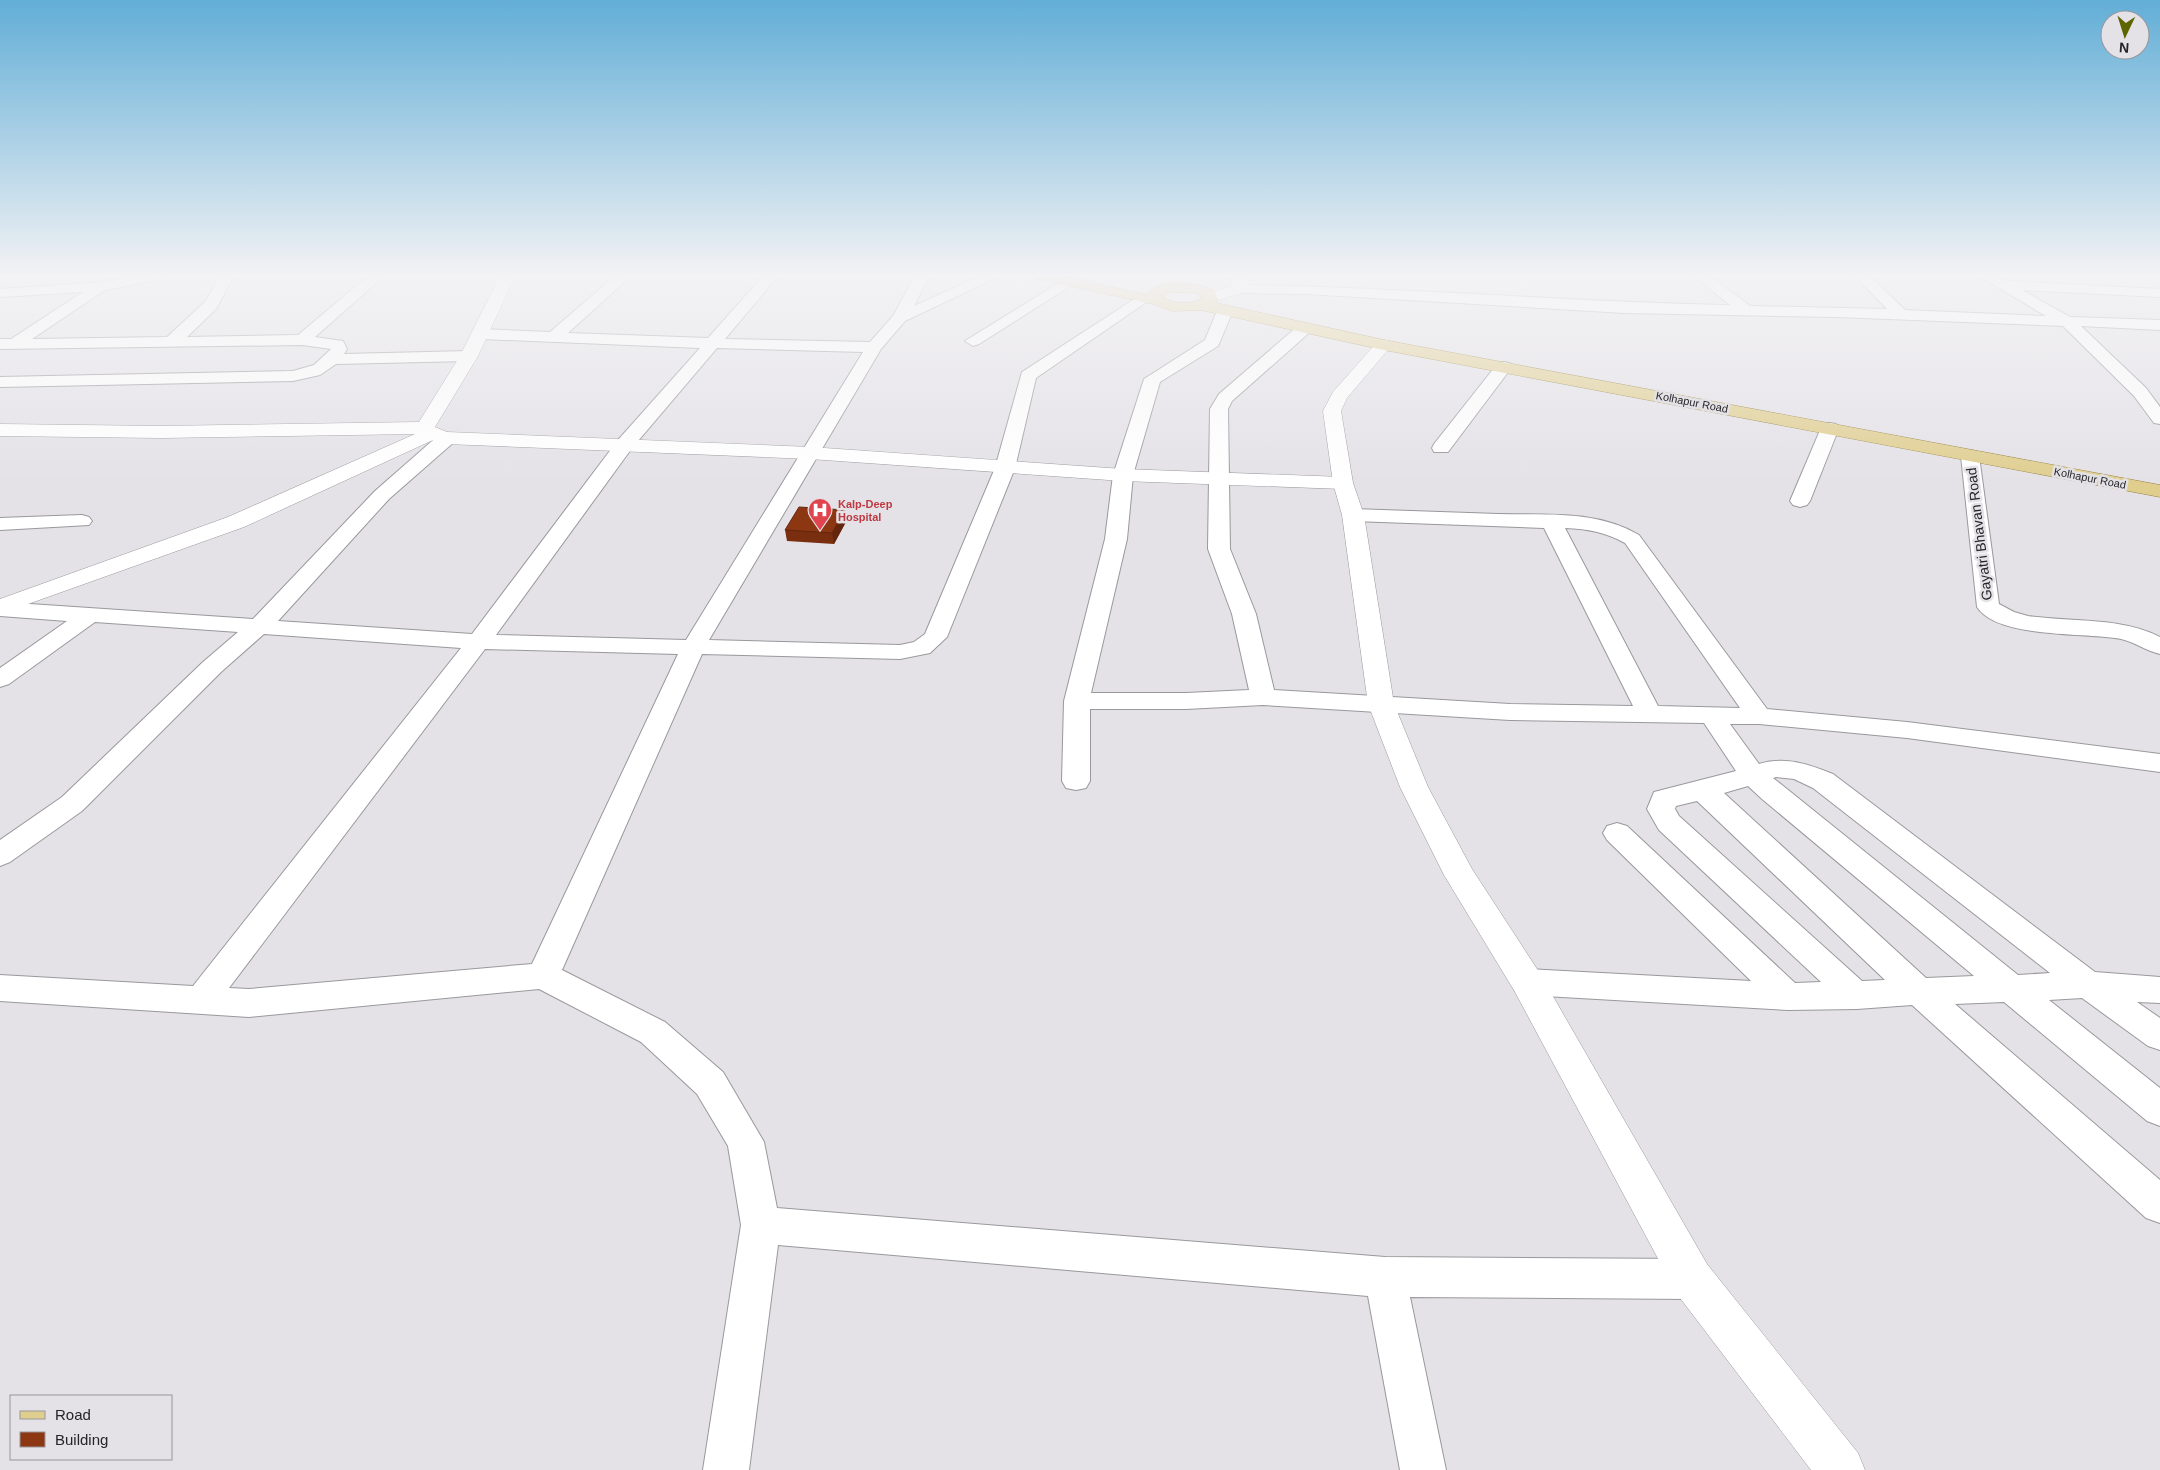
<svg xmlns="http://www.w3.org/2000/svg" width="2160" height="1470" font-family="Helvetica,sans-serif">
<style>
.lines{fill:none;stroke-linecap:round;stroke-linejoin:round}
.minor-casing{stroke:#99989c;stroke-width:2}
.tertiary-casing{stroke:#99989c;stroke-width:1}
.secondary-casing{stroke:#99989c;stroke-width:1}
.primary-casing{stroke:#927e3a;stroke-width:1}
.minor{fill:#fff;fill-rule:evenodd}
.tertiary{fill:#fff;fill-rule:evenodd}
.secondary{fill:#fff;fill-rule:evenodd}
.primary{fill:#e0ce8f;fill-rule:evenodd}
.wall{fill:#792e0f}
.shaded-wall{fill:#63260d}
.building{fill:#8d3612;stroke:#63260d}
.labels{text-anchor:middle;stroke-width:5;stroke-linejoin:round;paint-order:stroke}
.far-street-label{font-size:11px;fill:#252426;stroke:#e4e2e7}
.far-health-label{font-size:11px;font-weight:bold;fill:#be3a42;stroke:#e4e2e7;text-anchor:start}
.street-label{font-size:14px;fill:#252426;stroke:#e4e2e7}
</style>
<rect width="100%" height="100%" fill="#e4e2e7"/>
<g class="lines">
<g class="minor-casing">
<path id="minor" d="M131,276H163L156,280L105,290L32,339L167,337L205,302L220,276H234L216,309L187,337L298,335L368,276H384L315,337L343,341L347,349L344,354L469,351L477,356L469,361L336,364L320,375L293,381L0,387V377L293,371L314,365L331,349L302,345L0,349V339H11L83,292L0,297V289L102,282Z
M615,276H631L568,333L708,338L763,276H778L725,339L870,342L893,316L915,276H929L914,306L980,276H1000L905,321L881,349L709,640L900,645L914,642L925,634L995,468L1022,372L1139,296H1149L1151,299L1036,378L1015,468L947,637L930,653L900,659L702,654L562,970L665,1022L723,1072L764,1142L777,1208L1385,1257L1692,1259L1706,1265L1712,1279L1706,1293L1692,1299L1410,1297L1446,1470H1400L1368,1296L778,1245L749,1470H703L741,1225L728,1146L697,1094L641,1042L539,989L249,1017L0,1001V975L193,986L461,648L264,634L221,672L82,811L10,862L0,866V840L62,797L203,662L238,632L95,622L9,684L0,687V668L67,621L0,616V602L253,619L375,491L440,434H454L456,438L454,442L389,499L278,621L472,634L618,440L700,348L481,339L473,334L481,329L550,332ZM717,348L863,352L686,640L496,635L632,448ZM485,649L678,654L532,964L249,989L229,988Z
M1694,276H1710L1750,306L1887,309L1855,276H1870L1905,310L2046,316L1979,276H1997L2006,281L2160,289V297L2022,290L2070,317L2160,320V330L2081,326L2146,388L2160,407V424L2154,423L2134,396L2063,326L1837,317L1625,313L1306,294L1240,293L1233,289L1240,285C1404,287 1567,302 1730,305Z
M1067,278L1074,282L1072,285L979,344L973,346L965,341Z
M1225,306L1233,311L1218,346L1160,382L1133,475L1127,539L1091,693H1186L1249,690L1232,614L1208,549L1210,409L1219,394L1298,326H1310L1312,329L1310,332L1232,401L1228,409L1230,549L1256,614L1274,690L1510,704L1633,706L1544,528L1353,521L1346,519L1343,515L1346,511L1353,509C1401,511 1450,512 1498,514C1546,515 1597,510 1639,535L1767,709L1907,722L2160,754V772L1907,738L1759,724H1730L1759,764C1785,756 1808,764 1833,774L2095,972L2160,977V1003L2137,1002L2160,1018V1050L2148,1046L2082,998L2049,1000L2160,1088V1126L2147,1121L2004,1002L1955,1004L2160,1180V1223L2146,1218L1912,1005L1857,1009L1788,1010L1527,995L1515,991L1511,982L1515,973L1527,969L1751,981L1607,840L1603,833L1607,826L1617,823L1627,826L1795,983L1821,982L1659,830L1647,809L1654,792L1736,771L1704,723L1510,720L1263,705L1186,709H1090V781L1086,788L1076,790L1066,788L1062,781L1064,701L1105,539L1113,475L1144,379L1205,340L1217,311ZM1565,528C1588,529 1605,532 1625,543L1740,708L1658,706ZM1776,777L1794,779L1813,788L2050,973L2018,975L1782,785L1773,778ZM1748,786L1762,799L1974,976L1926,978L1724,793ZM1697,801L1885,980L1862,981L1679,816L1675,809L1676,806Z
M1504,362L1510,363L1512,367L1448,452H1434L1432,448L1434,444L1498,363Z
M1830,423L1836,424L1839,428L1810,501L1807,505L1800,507L1793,505L1790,501L1821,428L1824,424Z
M1970,450L1977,452L1979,456L1999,604L2014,612L2028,616C2071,622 2121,617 2160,637V654C2146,651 2135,642 2121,639C2085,632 1998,639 1977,607L1961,456L1963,452Z
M82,515L89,517L92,521L89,525L0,530V518Z"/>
</g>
<g class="tertiary-casing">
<path id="tertiary" d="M500,276H515L478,356L435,427L447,432L810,447L1123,469L1343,477L1350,479L1353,483L1350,487L1343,489L1123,481L810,459L447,444L433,440L244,527L0,614V599L228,517L415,434L161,438L0,436V424L161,426L419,422L460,356Z"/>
</g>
<g class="secondary-casing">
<path id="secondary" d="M1232,276H1246L1248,289L1245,292L1211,302L1206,300L1203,297L1206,294L1232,286Z
M1384,340L1390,341L1392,345L1347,398L1341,411L1353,483L1364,515L1394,704L1428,787L1472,869L1539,972L1707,1264L1858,1453L1865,1470H1811L1677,1294L1515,992L1444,875L1400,787L1368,704L1342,515L1333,483L1323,411L1333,392L1378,341Z"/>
</g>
<g class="primary-casing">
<path id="primary" d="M1035,276H1064L1147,295C1159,276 1199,282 1214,291L1218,300L1216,303L1384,340L2160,485V497L1384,350L1201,310L1173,311L1153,304L1037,279ZM1172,292L1196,293L1202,298C1190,305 1173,305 1162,296Z"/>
</g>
<use href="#minor" class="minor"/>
<use href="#tertiary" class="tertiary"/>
<use href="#secondary" class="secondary"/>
<use href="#primary" class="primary"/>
</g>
<path class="wall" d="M847,520L834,544L787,541L785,530Z"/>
<path class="shaded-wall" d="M845,510L847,520L834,544L832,533Z"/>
<path class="building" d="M799,507L845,510L832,533L785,530Z"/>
<linearGradient id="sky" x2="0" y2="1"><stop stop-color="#62aed7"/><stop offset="0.57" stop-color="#f3f2f4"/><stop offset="1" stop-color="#f3f2f4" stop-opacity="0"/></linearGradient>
<rect width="2160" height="482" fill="url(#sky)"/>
<defs>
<g id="hospital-pin" transform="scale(1.25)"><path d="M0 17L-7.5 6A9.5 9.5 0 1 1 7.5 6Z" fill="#e0444e" stroke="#e4e2e7"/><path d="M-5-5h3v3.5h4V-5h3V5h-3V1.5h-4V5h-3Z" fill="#fff"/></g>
</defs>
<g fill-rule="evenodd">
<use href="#hospital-pin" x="820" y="510"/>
</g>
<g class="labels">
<g class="far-street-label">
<text transform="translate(1692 402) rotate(11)" y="4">Kolhapur Road</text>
<text transform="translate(2090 478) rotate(11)" y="4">Kolhapur Road</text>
</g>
<g class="far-health-label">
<text x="838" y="508">Kalp-Deep<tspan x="838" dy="13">Hospital</tspan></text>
</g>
<g class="street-label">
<text transform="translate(1979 534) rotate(-97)" y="5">Gayatri Bhavan Road</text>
</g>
</g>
<rect x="10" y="1395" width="162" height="65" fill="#e4e2e7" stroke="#98969a"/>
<rect x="20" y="1411" width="25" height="8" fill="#e0ce8f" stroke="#98969a"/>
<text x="55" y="1420" font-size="15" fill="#252426">Road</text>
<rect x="20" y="1432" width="25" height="15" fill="#8d3612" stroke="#98969a"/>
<text x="55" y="1445" font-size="15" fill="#252426">Building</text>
<g transform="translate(2125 35) rotate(184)"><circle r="24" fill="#e4e2e7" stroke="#98969a"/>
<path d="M0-4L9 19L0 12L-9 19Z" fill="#5e6400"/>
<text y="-8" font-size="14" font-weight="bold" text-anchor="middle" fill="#252426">N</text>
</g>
</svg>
